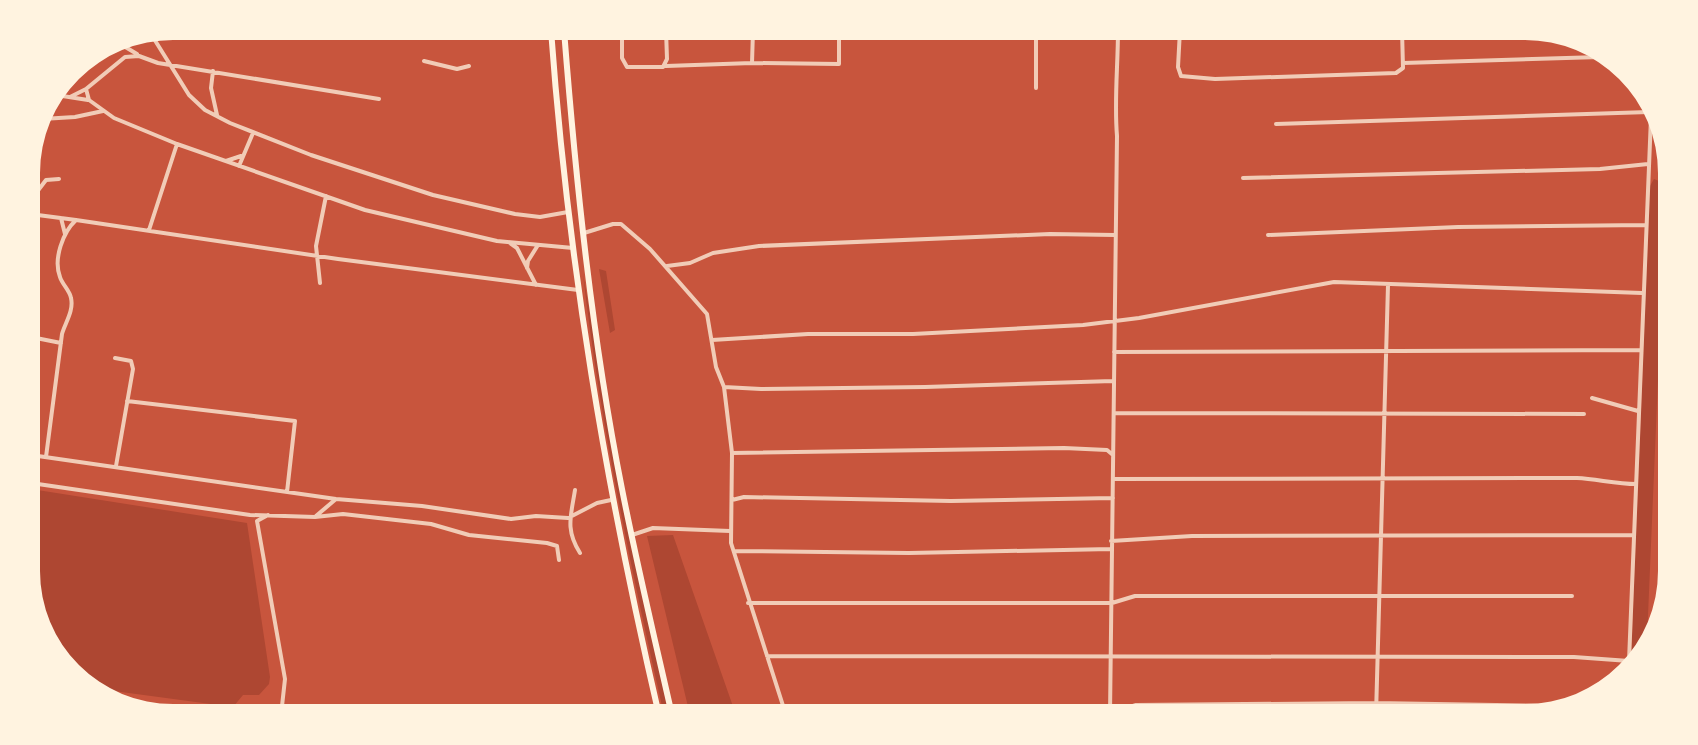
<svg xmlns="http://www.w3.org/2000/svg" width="1698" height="745" font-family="Spectral,serif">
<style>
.green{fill:#ae4732}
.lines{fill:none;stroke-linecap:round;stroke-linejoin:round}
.minor{stroke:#f1ccb7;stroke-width:4}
.trunk{stroke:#fff3e0;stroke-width:6}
</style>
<rect width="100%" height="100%" fill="#c8553d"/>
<path class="green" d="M1654,179L1664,183L1666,190L1647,639L1631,660L1650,186Z
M599,269L606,271L615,330L610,333Z
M583,274L622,497L669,715H664C631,569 600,423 583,274Z
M31,489L247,523L270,677L269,684L259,695H243L233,707L99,689L60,659L31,591Z
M673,535L736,715H690L647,536Z"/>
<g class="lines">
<path class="minor" d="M622,30V58L627,67H663L667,59L666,30
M1180,30L1178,67L1181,76L1215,79L1396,73L1403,68L1402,30
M1180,31L1314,30
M151,34L189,95L205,110L230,123L311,155L433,195L515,214L540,217L568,212
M117,42L137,54
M424,61L457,69L469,66
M752,63L753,30
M1403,63L1600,57
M666,66L752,63L839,64V30
M213,71L211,88L217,115
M1036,88V30
M56,95L88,100
M70,97L86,89
M379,99L158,63L139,56L125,57L86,89L89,100L114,118L177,144L365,210L497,241L573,248
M42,119L75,117L103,111
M1276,124L1649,112
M226,161L241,156
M239,166L253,133
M1243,178L1600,169L1648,164
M30,201L46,180L59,179
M30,214L76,220
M61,218L65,234
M149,230L177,144
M584,233L613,224H621L650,249L707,314L716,367L724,387L732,453L731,543L786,715
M1268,235L1458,227L1646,225
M510,243L517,248L536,285
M667,266L690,263L713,253L759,246L1050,234L1115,235
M527,268L528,261L538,245
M320,283L316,246L326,196
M31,337L61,343
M712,340L808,334H913L1083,325L1139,318L1334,282L1642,293
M1114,352L1640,350
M115,358L131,361L133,369L116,466
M724,387L761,389L925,387L1113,381
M1592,398L1638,411
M127,401L295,421L287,492
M1114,413L1584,414
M732,453L1064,448L1107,450L1113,455
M31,455L336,499L422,506L511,519L536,516L568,518L597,503L611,500
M46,457L62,334C65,323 74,311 71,298C70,291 62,284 60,277C53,259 63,232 76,220L338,259L578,290
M1114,479L1577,478C1597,479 1616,484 1636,484
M31,483L250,515L315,517L343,514L431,524L469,535L547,543L557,546L559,560
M575,490C571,516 565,529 580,553
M732,500L744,497L951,501L1113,498
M268,515L257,521L285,679L281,715
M316,516L336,499
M632,535L653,528L730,531
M1111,541L1192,536L1634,535
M734,551L909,553L1111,549
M748,603H1112L1135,596H1572
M767,656L1574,657L1629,661
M1629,661L1651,117
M234,710L235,715
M1112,713L1136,705L1375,703L1558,706
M912,715H933
M1110,715L1117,136C1114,101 1118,66 1118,30
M1376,715L1388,285"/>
<path class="trunk" d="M551,30C568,264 606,487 659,715
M564,30C576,183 592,338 622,489C637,565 655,640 672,715"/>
</g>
<path d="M0 0H1698V745H0ZM173 40H1525A133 133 0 0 1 1658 173V571A133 133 0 0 1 1525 704H173A133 133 0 0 1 40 571V173A133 133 0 0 1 173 40Z" fill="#fff3e0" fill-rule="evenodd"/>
</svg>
